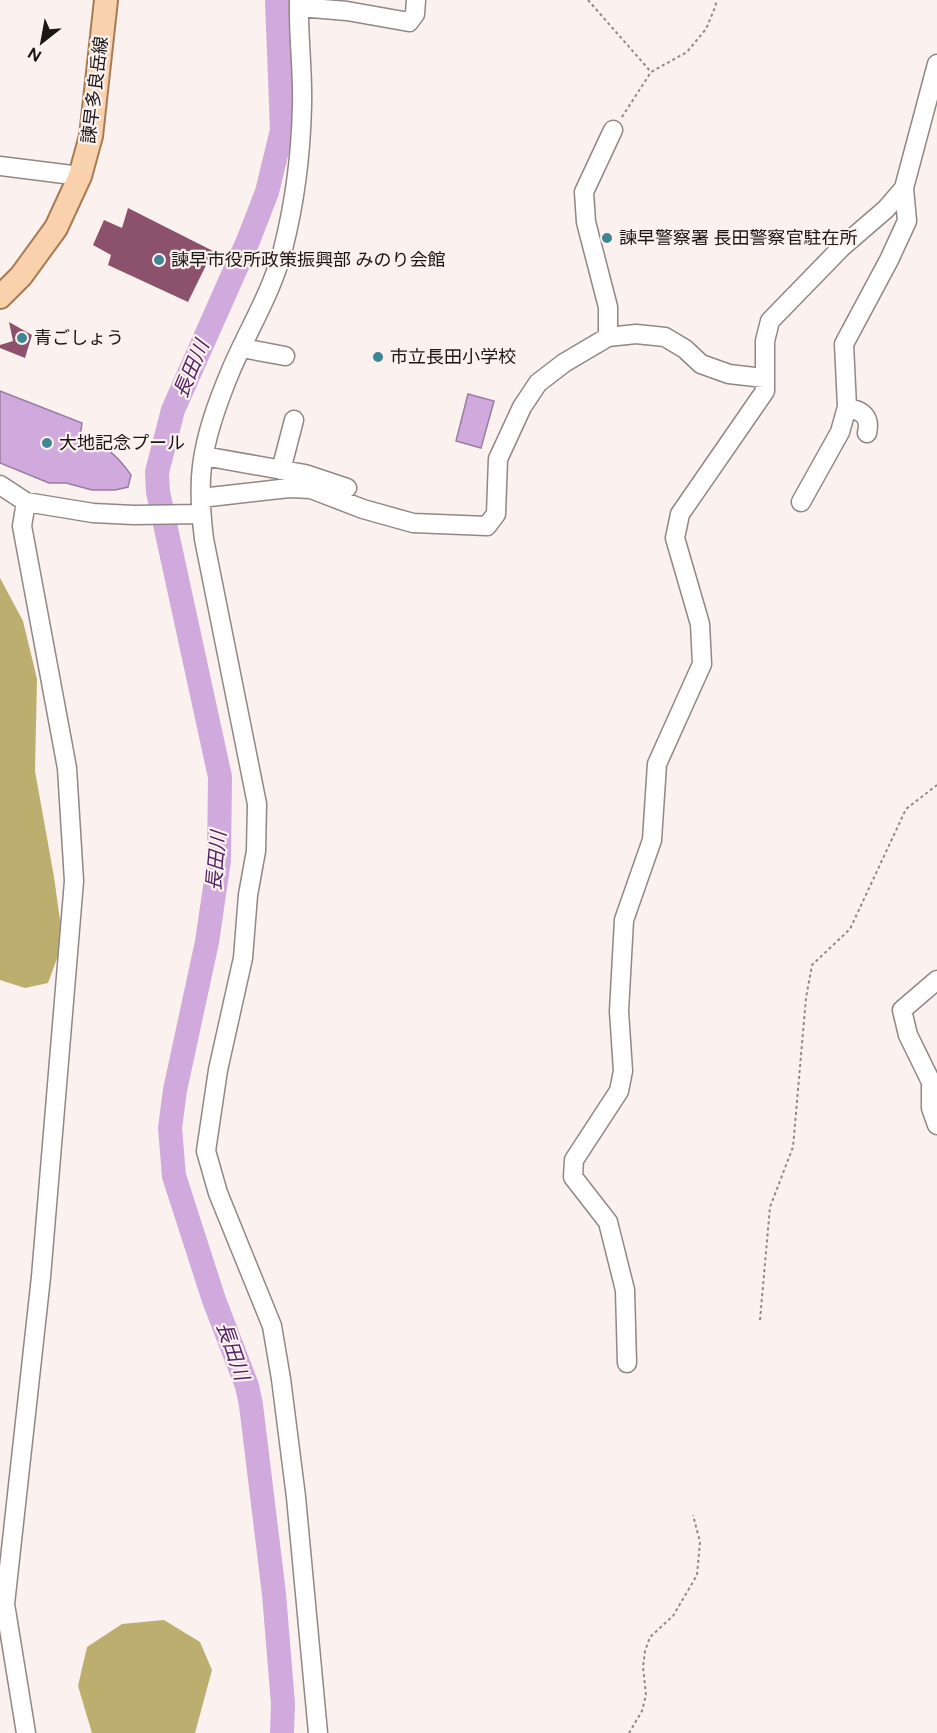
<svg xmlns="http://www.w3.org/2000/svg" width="937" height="1733" font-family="Figtree,'Noto Sans JP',sans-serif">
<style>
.forest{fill:#bcae6f}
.water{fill:#d0a9dd;stroke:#997da1;stroke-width:1.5}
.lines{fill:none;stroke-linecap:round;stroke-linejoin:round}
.river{stroke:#d0a9dd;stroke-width:24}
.building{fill:#8c526c}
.minor-casing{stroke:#908786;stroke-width:21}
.major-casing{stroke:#a87b54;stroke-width:26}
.path{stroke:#908988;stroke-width:2;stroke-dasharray:3 3;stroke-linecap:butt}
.minor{stroke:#fff;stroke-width:18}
.major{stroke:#f9d1ad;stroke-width:22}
.poi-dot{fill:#408593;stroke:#fbf1ef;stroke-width:2}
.labels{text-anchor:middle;stroke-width:4.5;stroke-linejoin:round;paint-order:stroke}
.street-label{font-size:18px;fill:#1a1616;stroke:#fbf1ef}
.poi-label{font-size:18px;fill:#1a1616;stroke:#fbf1ef;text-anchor:start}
.water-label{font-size:20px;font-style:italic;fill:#532362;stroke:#fbf1ef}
</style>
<rect width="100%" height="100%" fill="#fbf1ef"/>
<path class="forest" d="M0,578L23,621L37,679L35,771L54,877L63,942L48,983L25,988L0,980Z
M164,1620L200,1642L212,1670L195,1733H92L78,1686L87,1647L122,1624Z"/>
<path class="water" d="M0,391L82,423L80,437C107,448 114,451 131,475L128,487L115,490H92L66,483H49L0,463Z
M468,394L494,401L481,448L456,441Z"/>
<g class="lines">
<path class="river" d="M277,0L282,130L267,192L248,241L173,410L157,472L158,492L220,777L219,860L207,942L175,1090L170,1128L174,1176L214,1300L247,1386L251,1405L274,1594L283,1704L282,1733"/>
</g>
<path class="building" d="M128,208L213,251L188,302L108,265L111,255L93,245L104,220L122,228Z
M9,322L32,335L25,358L0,348V345L13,341Z"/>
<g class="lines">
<g class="minor-casing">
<path id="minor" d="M299,0C298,35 303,70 302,105C301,154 295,202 283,249C272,292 248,330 231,370C218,401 206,433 202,466C199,490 201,515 204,539L257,804L256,851L248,895L243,958L218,1070L206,1151L218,1193L272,1326L281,1379L296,1497L318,1733
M299,7L347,11L409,22L415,14L416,0
M0,166L80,176
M608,337V307L586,222L584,192L613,130
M242,348L285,356
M847,407C862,411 871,416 867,433
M204,456L305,474L347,488
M281,470L294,420
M0,485L26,502L93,513L134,515L201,514
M201,498L289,488L311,489L363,509L413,523L487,526L496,514L498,459L522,407L538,383L564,363L608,337L636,334L665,337L685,349L701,364L729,374L764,378
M26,502L22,526L67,768L74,881L41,1277L5,1604L26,1733
M801,502L840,432L847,407L844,344L889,260L907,221L904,188
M937,980L902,1010L908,1035L931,1082V1108L937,1125
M627,1363L625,1290L608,1222L573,1177L574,1160L619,1091L623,1071L619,1011L624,920L652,840L657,764L702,664L700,624L675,538L680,514L765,391V341L770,321L842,247L886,209L904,188L937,64"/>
</g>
<g class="major-casing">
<path id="major" d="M0,297L21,276L56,228L80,176L91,136L106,0"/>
</g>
<path class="path" d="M588,0L651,72
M622,117L651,72L687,52L706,29L716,5L715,0
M760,1320L770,1207L793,1147L806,998L812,965L850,929L906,809L937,785
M629,1733L642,1711L646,1695L643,1667L645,1651L650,1637L673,1616L697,1575L700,1542L693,1515"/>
<use href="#minor" class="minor"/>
<use href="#major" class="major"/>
</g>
<g class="poi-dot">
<circle cx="607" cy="238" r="6"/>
<circle cx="159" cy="260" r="6"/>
<circle cx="22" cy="338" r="6"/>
<circle cx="378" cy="357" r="6"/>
<circle cx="47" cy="443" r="6"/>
</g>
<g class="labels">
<g class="street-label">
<text transform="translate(95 90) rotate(-83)" y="6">諫早多良岳線</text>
</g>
<g class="poi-label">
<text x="619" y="244">諫早警察署 長田警察官駐在所</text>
<text x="171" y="266">諫早市役所政策振興部 みのり会館</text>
<text x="34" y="344">青ごしょう</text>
<text x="390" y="363">市立長田小学校</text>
<text x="59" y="449">大地記念プール</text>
</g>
<g class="water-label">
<text transform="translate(191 369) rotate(-67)" y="7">長田川</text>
<text transform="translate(216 861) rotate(-85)" y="7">長田川</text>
<text transform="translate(233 1351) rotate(71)" y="7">長田川</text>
</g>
</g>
<g transform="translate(42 42) rotate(211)" stroke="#fbf1ef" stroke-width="4.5" paint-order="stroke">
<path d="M0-4.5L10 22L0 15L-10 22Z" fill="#1a1616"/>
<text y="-9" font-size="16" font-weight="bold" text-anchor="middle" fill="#1a1616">N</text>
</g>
</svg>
